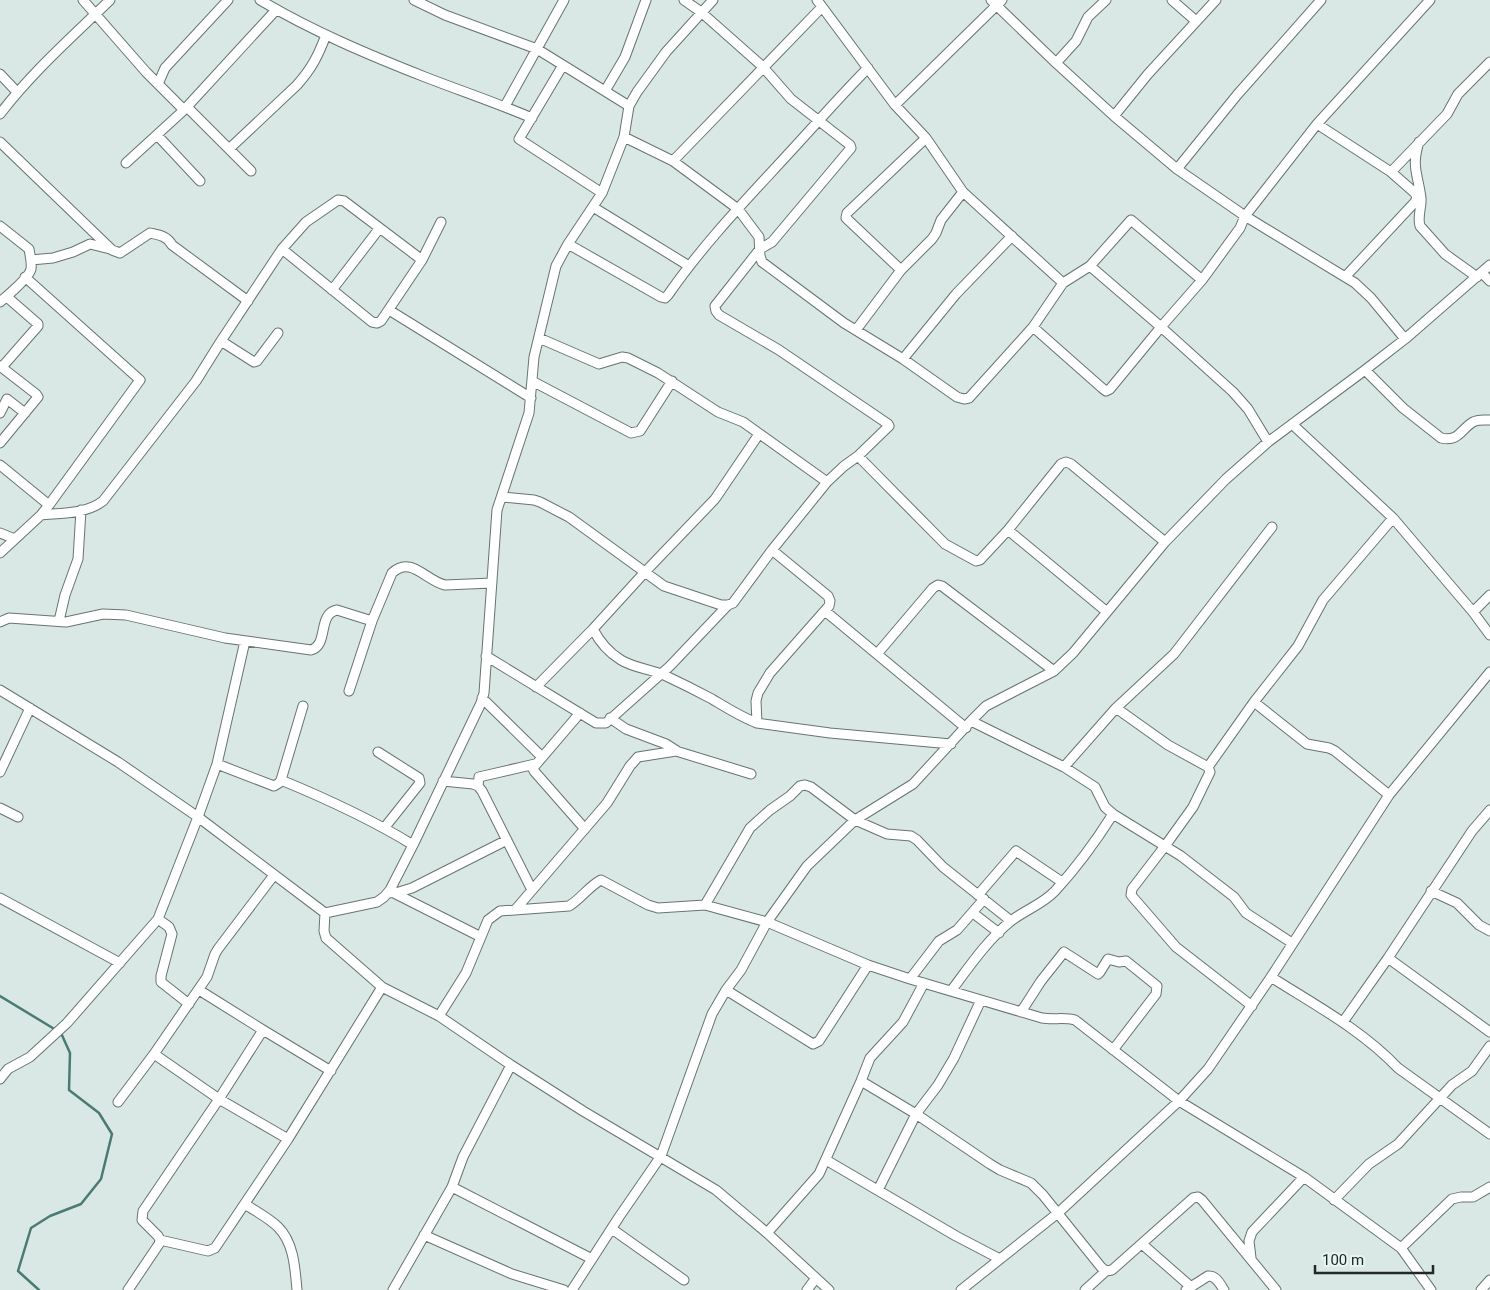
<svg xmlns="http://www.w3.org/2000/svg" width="1490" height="1290" font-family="Roboto,sans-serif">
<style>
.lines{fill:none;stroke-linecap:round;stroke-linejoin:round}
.stream{stroke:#4a7b72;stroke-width:2.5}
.street-casing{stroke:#677472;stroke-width:11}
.street{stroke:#fff;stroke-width:9}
</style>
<rect width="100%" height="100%" fill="#d9e8e5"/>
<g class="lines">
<path class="stream" d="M0,996L56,1030
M39,1290L18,1271L31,1228L50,1216L81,1204L101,1179L112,1134L99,1113L69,1090L70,1053L61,1033"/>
<g class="street-casing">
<path id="street" d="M83,0L146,72L184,110
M260,0C312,31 369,55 425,77C461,91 497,103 532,118
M414,0L445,15L537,49L629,106
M817,0L895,105L926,138L963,192L1063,283
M991,0L1056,63L1114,116L1177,169L1245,216L1355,283L1371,298L1405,339
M1172,0L1196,21
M1056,63L1076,41L1088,17L1106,0
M563,65L519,139L602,193
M0,74L17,92
M158,84L165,68L228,0
M605,91L625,57L646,0
M895,105L1002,0
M505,106L564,0
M187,107L251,171
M0,114C33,71 71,38 110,0
M1114,116L1148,74L1216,0
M1317,124L1391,172L1415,193L1417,198L1415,202L1345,277
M157,135L200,181
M624,137L673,161L738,209L759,237L760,256L762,262L844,323L903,359L957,397L964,399L969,398L1033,327L1063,283L1090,266L1131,220L1202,280
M0,142L112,250L120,253L150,233C159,235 167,236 172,245L248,301
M1419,142C1411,167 1418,174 1421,198C1422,207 1417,216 1420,226L1445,254L1477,277
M229,149L297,85C312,68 318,56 326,35
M673,161L822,7
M126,163L184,110L276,10
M1177,169L1237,95L1321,0
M1391,172L1447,114L1458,94L1490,62
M593,207L689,266
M0,226L29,249C30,255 32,263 31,269C29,278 7,296 0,302
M568,244L661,297L665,298L668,295C704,243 747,199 790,152C816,124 841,95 868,68
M282,249L372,322L377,323L381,321L422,260L441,222
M31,260L53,258L73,252L90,244L110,249
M1090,266L1161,327L1233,392L1248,409L1268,442
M901,270L846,218L847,213L926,138
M1482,273L1490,281
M332,290L379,229
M389,310L531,398
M1033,327L1102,388L1106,391L1110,389L1161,327L1202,280L1240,228L1245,216L1317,124L1430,0
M856,330L901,270L932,239L936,233L941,220L963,192
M539,338L599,364L622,357L628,358L658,373L718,412L743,422L827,482
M221,341L254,362L257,361L278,333
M903,359L956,294L1012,236
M0,366L36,394L38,397L0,443
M2,367L38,326V324L7,297
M1365,370L1403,408L1441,438C1459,442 1460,430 1473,422C1478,419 1485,420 1490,420
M532,381L631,433L640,431L672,381
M0,413L7,399L25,413
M1292,424L1393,518L1473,612L1490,635
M858,456L945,544L976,561L980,560L1008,530L1061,464L1066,462L1071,464L1165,542
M0,465L49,505
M502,497L534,500L540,502L569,517L664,586L721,605H728
M41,515C62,513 86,514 103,501L196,381L221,341L282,249L306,222L338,200L344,201L422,260
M1008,530L1107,612
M0,533L15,539
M0,553L41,515L49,505L140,380L25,277
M825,611L966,728
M1473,612L1490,595
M59,621L65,595L78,559L81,510
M0,622L9,618L66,622L103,614L126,615L225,638L311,650C329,645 317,614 337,610L372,621
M593,629C600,643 608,652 621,660C634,668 650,669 664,675C681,683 697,691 712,699C727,708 741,717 757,723L830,733L951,744
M877,654L933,588L938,585L942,586L1054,671
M486,656L596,723H606L670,666L728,605L733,603L772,550L827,482L844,466L858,456L889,426L888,424L779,350L719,315L716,311L715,306L760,249L772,242L851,148L850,145L791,99L763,67L701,12L684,0
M536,687L593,629L645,572L715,499L759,434
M0,690L118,762L198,817L325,913
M349,691L372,621L392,573C411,555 426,581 445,585L492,583
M482,698L542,757
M1254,702L1307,744L1329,748L1335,751L1389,795
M1116,708L1168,745L1208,767L1210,772L1193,807L1165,846L1132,889L1131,895L1176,947L1252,1006
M580,713L533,768L534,771L585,829
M610,718L626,729L666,744L677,751
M971,721L1064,767L1095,787L1105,807L1113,814L1181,856L1234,897L1246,913L1292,943
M757,723L756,701L758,693L770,673L829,606L830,601L828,596L772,550
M378,752L419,778L420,783L385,827
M217,764L274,786L279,783L281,780L303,706
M1064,767L1116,708L1174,654L1272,527
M1208,767L1254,702L1298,646L1323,600L1393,518
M0,772L30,708
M281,780C327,799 371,819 413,845
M443,781L473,784L478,786L482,791L532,890
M478,786L479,777L535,764
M0,808L18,817
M1431,891L1457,903L1479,925L1490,931
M388,893L399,892L412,888L507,840
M394,893L481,937
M978,895L1016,851L1062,882
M0,898L120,963
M705,905L750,828L770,810L790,796L800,786L805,785L811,787L855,820L887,834L911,836L917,840L943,867L1011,921
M515,910L607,803L630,766L638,757L676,751L751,774
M325,913L377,902L384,897L390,890L413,845L481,703L484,693L497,510L529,413L534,357L556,266L568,244L602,193L624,137L629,106L637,92L666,52L713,0
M325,913L324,931L326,938L382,987L439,1016L511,1065L583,1111L716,1190L767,1233L829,1290
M973,913L999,933
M158,919L169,927L172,934L161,976V982L189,1004
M1388,958L1490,1032
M1271,977C1315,1005 1362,1030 1398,1068L1490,1134
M910,979L939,941L957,930L984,899
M199,990L263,1030L331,1071
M726,990L813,1044L819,1041L868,965
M951,991C969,967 987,940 1011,921C1025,910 1043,904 1055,891C1077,867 1096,841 1113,814
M1021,1012L1041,981L1064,952L1098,974L1100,972L1108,959L1119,962L1126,961L1157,986L1156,994L1113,1050
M439,1016L466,973L488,920L500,911L569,906C581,899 589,886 601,880L648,905L658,908L705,905L767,922L868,965L910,979L1042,1018C1053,1020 1065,1017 1075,1020L1179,1101L1304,1177L1401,1248L1431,1290
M1343,1022L1388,958L1472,831L1490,810
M263,1030L219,1099L143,1211L142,1220L158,1236L160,1240L208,1251L215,1248L288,1139L382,987
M154,1054L219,1099L288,1139
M0,1079L8,1069L30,1057L67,1023L158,919L198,817L217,764L245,641
M861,1081L916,1114L990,1164L1000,1170L1031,1183L1043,1195L1101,1267L1106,1271
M118,1102L154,1054L207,977L215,954L218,949L274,875
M826,1160L956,1236L1000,1259
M452,1187L592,1259
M878,1190L916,1114L938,1085L954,1058L981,1000
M1334,1200L1369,1164L1398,1144L1452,1085L1472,1071L1490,1046
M245,1204C255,1211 269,1218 278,1227C294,1243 295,1268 297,1290
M612,1229L684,1280
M767,1233L819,1174L861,1081L870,1058L903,1022L924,983
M424,1235L512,1274L564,1290
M1142,1244L1190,1286
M1401,1248L1452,1199L1461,1197H1473L1490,1187
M1251,1258L1249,1241L1252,1232L1304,1177
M128,1290L159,1244L160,1240
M393,1290L452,1187L463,1157L511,1065
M572,1290L619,1217L661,1156L712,1014L726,990L741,970L767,922L807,866L855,820L913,784L971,721L986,706L1054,671L1073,653L1165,542L1226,479L1268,442L1365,370L1405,339L1490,265
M807,1290L816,1278
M961,1290L1058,1213L1179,1101L1208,1069L1271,977L1389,795L1490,672
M1085,1290L1106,1271L1112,1270L1193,1198L1198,1197L1202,1200L1276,1290
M1186,1290L1208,1276C1216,1275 1220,1284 1224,1290
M1481,1290L1490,1280"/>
</g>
<use href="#street" class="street"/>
</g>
<path d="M1315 1265v8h118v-8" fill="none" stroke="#222827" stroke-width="2.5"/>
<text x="1322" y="1265" font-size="15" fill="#222827" stroke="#e6f5f2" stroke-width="4" paint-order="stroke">100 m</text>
</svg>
